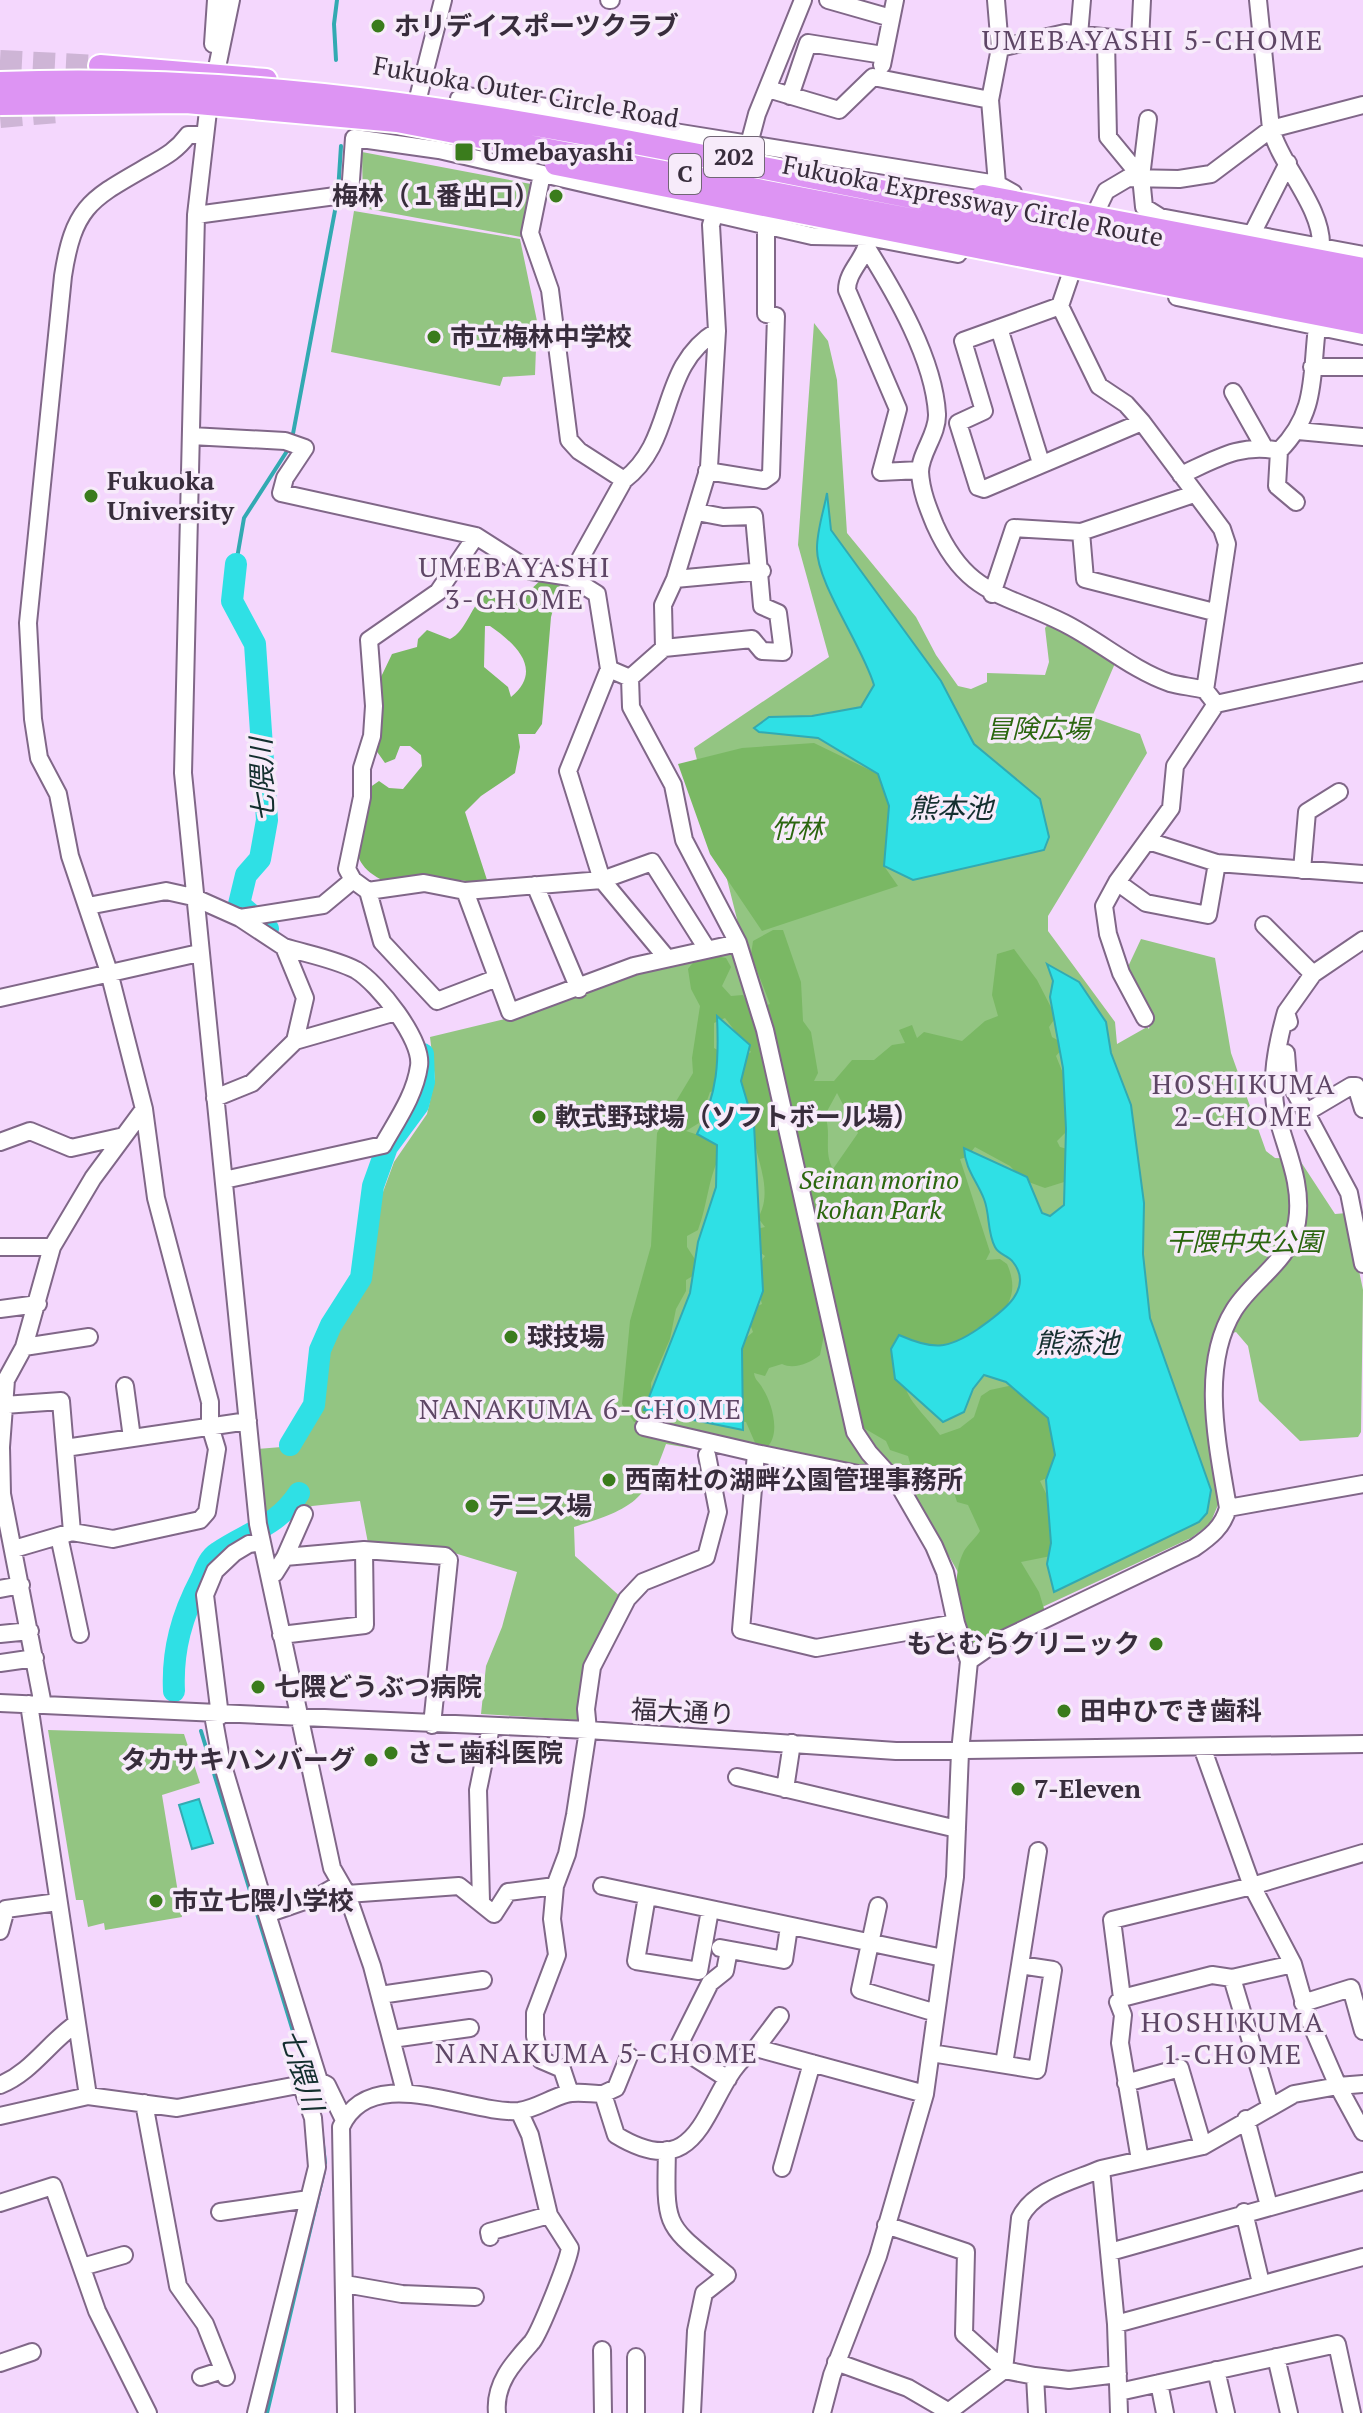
<svg xmlns="http://www.w3.org/2000/svg" width="1363" height="2413" font-family="'PT Serif','Noto Sans JP',serif">
<style>
.green{fill:#93c582}
.forest{fill:#7ab864;fill-rule:evenodd}
.water{fill:#2fe0e5;stroke:#32aab2;stroke-width:2}
.lines{fill:none;stroke-linecap:round;stroke-linejoin:round}
.stream{stroke:#32aab2;stroke-width:4}
.river{stroke:#2fe0e5;stroke-width:22}
.highway-tunnel{stroke:#ceb5d6;stroke-width:22;stroke-dasharray:22 11;stroke-linecap:butt}
.minor-casing{stroke:#806788;stroke-width:20}
.highway-casing{stroke:#fff;stroke-width:26}
.minor{stroke:#fff;stroke-width:16}
.highway{stroke:#dd94f3;stroke-width:22}
.highway-bridge-casing{stroke:#fff;stroke-width:26;stroke-linecap:butt}
.highway-bridge{stroke:#dd94f3;stroke-width:22}
.poi-dot{fill:#3a7c1c;stroke:#f7ebfa;stroke-width:3}
.labels{text-anchor:middle;stroke-width:7;stroke-linejoin:round;paint-order:stroke}
.shield{fill:#f7ebfa;stroke:#716675;stroke-width:2}
.shield-label{font-size:24px;font-weight:bold;fill:#382d3c}
.poi-label{font-size:26px;font-weight:bold;fill:#382d3c;stroke:#f7ebfa;text-anchor:start}
.street-label{font-size:26px;fill:#382d3c;stroke:#f7ebfa}
.park-label{font-size:26px;font-style:italic;fill:#2b660f;stroke:#f7ebfa}
.neighbourhood-label{font-size:28px;letter-spacing:2px;fill:#5e4665;stroke:#f7ebfa}
.water-label{font-size:28px;font-style:italic;fill:#142f2f;stroke:#f7ebfa}
</style>
<rect width="100%" height="100%" fill="#f4d7fd"/>
<path class="green" d="M362,152L531,184L521,237L363,208Z
M354,211L520,239L537,321L535,375L503,377L500,386L331,352Z
M814,323L828,341L837,380L847,533L916,617L936,655L958,686L971,689L987,682V673L1045,675L1049,662L1045,628L1051,621L1116,661L1092,717L1140,734L1147,753L1048,916V931L1115,1022L1117,1044L1147,1027L1149,1029L1150,1023L1126,971L1141,939L1215,958L1231,1053L1266,1151L1275,1158L1299,1159L1335,1214L1347,1213L1363,1290L1361,1432L1358,1437L1300,1441L1259,1401L1248,1346L1236,1332L1213,1340L1220,1500L1210,1524L1191,1538L971,1640L959,1574L904,1476L870,1479L666,1444C645,1503 633,1508 574,1527L575,1556L623,1599L591,1654L578,1720L481,1714L486,1666L502,1627L517,1572L451,1552L368,1543L360,1501L312,1506L267,1532L257,1449L294,1446L317,1407L322,1351L338,1320L362,1291L376,1211L394,1162L427,1114L435,1079L430,1037L509,1018L663,961L744,947L694,748L829,657L798,545Z
M48,1730L184,1734L200,1783L162,1795L182,1917L105,1930L104,1923L88,1927L83,1900H76Z"/>
<path class="forest" d="M543,578L556,580L560,585L551,617L542,724L535,734H518L520,747L515,773L481,796L465,812L488,883L413,876L396,886C338,865 358,836 369,788L379,781L389,788L403,789L422,766L421,755L410,746H400L395,759L385,763L373,746L381,677L392,654L417,647L418,639L427,630L450,639C467,631 471,604 487,593L507,606H513ZM485,626H490C516,644 544,670 511,697L508,687L484,667Z
M814,743L878,774L889,806L884,866L898,886L762,931L710,854L678,764L742,748Z
M773,930H783L801,982L803,1021L811,1032L818,1073L814,1081H834L852,1060H874L892,1045L905,1043L899,1030L912,1025L917,1038L924,1032L962,1041L985,1021L998,1016L992,995L997,954L1014,949L1037,980L1056,1017L1049,1027L1052,1037L1061,1042L1062,1049L1056,1056L1067,1083L1070,1128L1057,1141L1060,1147L1071,1150L1064,1182L1045,1188L1023,1180L1010,1166L975,1147L967,1157L960,1159L990,1252L986,1260L1000,1259L1007,1264C1025,1304 994,1322 965,1344H943L937,1349H927L919,1342L905,1349C897,1396 913,1400 940,1435L960,1428L974,1417L981,1396L990,1390L1018,1384L1033,1391L1063,1440L1056,1474L1040,1481L1052,1506L1051,1556L1021,1562L1039,1592L1045,1612C1007,1636 1026,1650 971,1646C960,1617 949,1581 964,1551C968,1544 976,1538 980,1531L968,1505L957,1502L949,1477L940,1473L922,1490L915,1480L908,1456L890,1450L886,1441L862,1427L828,1337L824,1335L820,1355C810,1363 794,1370 782,1364L769,1368L765,1376L754,1373C755,1381 759,1381 763,1389C773,1405 781,1436 766,1448L756,1445L746,1422L738,1421L741,1342L753,1332L748,1319L753,1308L762,1304C757,1289 755,1269 765,1256L757,1250V1229L765,1227L758,1218C778,1185 745,1142 756,1123L737,1081L743,1057L751,1052L725,1018L714,1023V1048L723,1053L717,1090L710,1092L699,1123L686,1131L717,1141L721,1154C708,1177 708,1204 698,1230L687,1236V1247L698,1264L696,1274L686,1280V1291L676,1309L670,1339L651,1383L652,1401L645,1421L634,1422L622,1404L630,1321L651,1246L657,1133L693,1073L692,1058L700,1006L691,989L688,969C697,955 710,954 726,958L731,967L722,986L731,996L743,995L751,1011L770,1004L751,955L753,941ZM837,1093L858,1133L833,1169C823,1151 832,1134 825,1115Z"/>
<path class="water" d="M827,493L831,530L941,681L974,744L1040,799L1049,837L1044,850L913,880L884,866L889,806L878,774L818,738L759,732L754,728L769,717L812,716L861,707L874,685C863,647 816,582 817,548C817,530 824,510 827,493Z
M1047,964L1079,982L1106,1022L1111,1053L1131,1105L1144,1203L1143,1254L1150,1318L1211,1490L1207,1513L1199,1522L1054,1592L1047,1564L1051,1543L1046,1480L1055,1455L1048,1418L1006,1382L984,1375L973,1389L964,1412L943,1422L895,1379L891,1349L899,1335C933,1350 947,1350 978,1329C997,1315 1036,1291 1013,1262C1008,1255 999,1255 995,1247C987,1232 990,1214 984,1199C977,1181 965,1169 964,1148L1027,1177L1042,1213L1050,1216L1064,1205L1066,1129L1063,1068L1050,997L1053,981Z
M717,1016L750,1045L741,1081L754,1125L763,1291L742,1349L743,1430L644,1410L690,1293L698,1242L716,1187L717,1145L697,1134C718,1093 719,1061 717,1016Z
M199,1799L213,1843L192,1849L179,1805Z"/>
<g class="lines">
<path class="stream" d="M336,60L334,24L337,0
M338,192L341,146
M292,439L337,200
M236,564L244,518L289,448
M201,1731L307,2077
M322,2136L325,2163
M267,2413L324,2171"/>
<path class="river" d="M236,564L232,601L255,644L267,820L260,859L246,875L239,904L268,929
M290,1445L314,1405L320,1350L331,1325L361,1278L373,1186L387,1147L418,1105L424,1082L423,1054
M174,1691C172,1650 182,1615 201,1579C205,1570 209,1558 217,1553C248,1532 278,1526 299,1493"/>
<path class="highway-tunnel" d="M0,61L100,66
M0,117L57,112"/>
<g class="minor-casing">
<path id="minor" d="M231,0L208,111L196,215L183,773L258,1524L332,1868L347,1894L372,1966L405,2092
M609,0H611
M828,0L891,18
M996,0L1000,48L990,100L997,184L1013,193L1012,210
M1258,0L1271,129C1281,166 1323,208 1321,247
M1079,35L1082,0
M1106,40L1108,137L1141,177
M213,44L216,0
M1000,48L1065,33L1140,41L1142,0
M882,65L895,0
M768,89L839,110L873,77L990,100
M790,96L808,43L883,55
M418,98L443,0
M460,106L459,99L465,96L521,102L662,130L997,184
M1148,119L1141,177L1144,207L1160,217L1363,255
M749,144L757,114L803,0
M542,174L530,233L550,290L569,440L579,451L624,480L570,577L597,594L609,669L630,678
M196,215L350,194L354,138L439,150L812,236L868,237L958,254
M714,216L711,225L717,331L709,467L675,579L663,605L664,648L630,678L631,707L673,785L684,840L738,943L765,1030L855,1432L869,1453L900,1487L934,1546L945,1572L956,1623L969,1661L960,1752L955,1877L925,2094L878,2256L832,2375L822,2413
M1089,226L1106,191L1128,178L1179,179L1211,174L1271,129L1363,105
M1252,234L1288,163
M868,238C867,258 847,270 847,290L898,409L881,472L920,470
M867,248C895,293 934,359 937,414C938,434 920,453 920,472C921,491 928,508 935,525C967,596 1002,592 1064,623C1100,641 1132,670 1170,683C1181,686 1194,687 1205,690L1216,704
M1076,259L1060,306L1099,386L1126,404L1142,422L1222,529L1227,544L1205,690
M1177,297L1363,336
M1060,306L963,341L984,411L958,423L978,487L984,489L1142,422
M999,328L1041,463
M1312,367H1363
M1233,392L1264,447
M1298,431L1363,437
M191,436L285,441L305,448L285,478L281,493L476,536L531,571L570,577
M707,471L764,480L771,475L776,316L766,314V225
M1181,475C1214,460 1242,442 1279,451
M624,480C677,440 657,367 717,331
M1296,502L1277,486L1279,451C1317,413 1311,377 1317,327
M1081,532L1085,579L1214,612
M675,579L762,571
M992,594L1014,528L1081,532L1194,494
M664,648L752,639L762,651L783,652L778,613L762,606L754,516L723,517L697,512
M609,669L568,771L602,880L666,957
M1148,841L1217,863L1363,874
M1302,870L1307,812L1339,792
M353,880L347,869L362,797V768L372,736L374,706L369,640L438,592L476,536
M1117,882L1146,903L1208,915L1217,863
M535,885L579,989
M368,891L382,942L437,1001L497,978
M465,891L510,1012L634,966L738,943
M88,906L166,891L193,897L240,918L284,947L305,998L295,1041
M240,918L323,905L353,880L368,891L424,883L465,891L602,880L652,862L707,949
M1264,925L1313,974
M0,998L199,953
M1145,1018L1121,973L1108,934L1104,906L1117,882L1171,808L1175,766L1216,704L1363,672
M1289,1022L1286,1012L1313,974L1363,940
M1286,1053L1288,1079L1349,1193L1363,1264
M215,1098L252,1083L295,1041L396,1012
M1307,1112L1351,1086H1356L1363,1109
M0,1142L30,1131L71,1148L124,1136
M224,1180L383,1145C397,1120 415,1095 419,1066C423,1040 378,983 356,970C335,959 307,954 284,947
M0,1247H52
M0,1309L38,1304
M24,1347L89,1337
M125,1386L132,1438
M4,1405L61,1401L72,1532
M644,1427L756,1453
M65,1448L248,1421
M888,1473L858,1474L756,1453L741,1630L816,1648L956,1623
M1228,1508L1363,1484
M59,1536L80,1634
M14,1549L72,1532L113,1539L200,1520L207,1512L217,1449L210,1426V1402L156,1198L144,1109
M285,1557L304,1514
M269,1573H275L285,1557L364,1550L445,1556L449,1560L432,1725
M0,1589L21,1585
M0,1634L30,1631
M281,1635L365,1625L364,1550
M969,1661L995,1643L1194,1548C1210,1537 1223,1527 1228,1508C1218,1447 1199,1366 1234,1310C1253,1279 1290,1262 1297,1222C1303,1183 1286,1151 1277,1115C1269,1082 1277,1044 1286,1012
M0,1663L35,1658
M0,1703L588,1730L896,1751L1363,1744
M29,1704L88,2096
M43,1705L2,1494L1,1447L6,1380L24,1347L52,1247L93,1178L144,1109L109,972L70,856L58,794L39,758L33,719L28,623L63,276C74,205 91,199 150,165C166,156 177,150 188,135H204
M213,1715L221,1759L267,1914
M220,1716L205,1595L215,1571L234,1553L249,1544L261,1542
M737,1777L957,1829
M785,1789L792,1743
M340,1884L319,1896L267,1914L319,2081L327,2085L344,2120
M602,1886L943,1958
M347,1894L459,1886L494,1914L508,1892L555,1886
M647,1896L636,1961L699,1971L710,1910
M481,1901L478,1790L491,1727
M878,1906L860,1990L936,2013
M0,1931L6,1909L58,1902
M720,1948L784,1960L789,1927
M1020,1965L1038,1851
M1232,1978L1270,2105
M380,1995L483,1980
M1122,1998L1212,1975L1232,1978L1293,1964
M1303,2003L1351,1988L1363,2031
M392,2039L470,2028
M756,2048L780,2016
M931,2053L1037,2070L1053,1970L1020,1965L1004,2064
M728,2079L678,2047L710,1983L725,1971L729,1950
M1126,2083L1180,2068L1203,2146
M1363,2084L1338,2086L1363,2132
M0,2085C32,2072 49,2042 77,2023
M570,2093L562,2069L541,2060L535,2036V2013L557,1955L552,1919L555,1886L567,1854L575,1815L588,1730L586,1709L592,1667L627,1599L643,1582L706,1557L718,1512L707,1455
M603,2094L616,2088L629,2056
M144,2103L178,2286L205,2324L226,2377
M0,2116L88,2096L177,2108L319,2081
M1246,2119L1269,2206
M667,2150C665,2232 665,2223 727,2275L704,2293L696,2331L692,2413
M1140,2160L1120,2043L1123,2015L1118,2002L1122,1998L1112,1920L1252,1886L1363,1853
M782,2168L812,2063
M1101,2169L1203,2146L1294,2094L1338,2086L1308,2017L1293,1964L1252,1886L1202,1747
M0,2203L53,2186L97,2311L148,2413
M220,2212L309,2199
M1244,2212L1261,2283
M886,2225L966,2252L964,2334L1004,2370L1035,2376L1037,2413
M490,2237L489,2232L549,2215
M1110,2252L1363,2181
M82,2267L124,2255
M345,2284L402,2294L475,2297
M1116,2324L1363,2257
M602,2350L603,2413
M1276,2357L1289,2413
M836,2362L908,2388L949,2412
M0,2363L32,2352
M1216,2370L1226,2413
M1035,2376L1069,2380L1118,2374
M201,2377L223,2370
M1159,2383L1165,2413
M1119,2392L1337,2344L1352,2413
M256,2413L317,2167L313,2118L301,2084
M346,2413L341,2127C371,2060 469,2115 519,2111C535,2109 551,2098 566,2094C577,2091 592,2094 603,2094L616,2135C711,2193 703,2079 756,2048L925,2094
M497,2413C494,2383 514,2362 532,2342C540,2332 568,2262 570,2248L549,2215L530,2135L519,2111
M636,2413V2357
M947,2413L1004,2370L1020,2218C1034,2189 1073,2181 1101,2169L1116,2324L1119,2413"/>
</g>
<g class="highway-casing">
<path id="highway" d="M100,66L266,80"/>
</g>
<use href="#minor" class="minor"/>
<use href="#highway" class="highway"/>
<g class="highway-bridge-casing">
<path id="highway-bridge" d="M0,83C273,72 518,119 784,172C977,209 1170,248 1363,286
M0,104L186,102L397,121L1363,306
M556,164L1363,323
M983,196L1363,269"/>
</g>
<use href="#highway-bridge" class="highway-bridge"/>
</g>
<g class="poi-dot">
<circle cx="378" cy="26" r="8"/>
<rect x="454" y="142" width="20" height="20" rx="4"/>
<circle cx="556" cy="196" r="8"/>
<circle cx="434" cy="337" r="8"/>
<circle cx="91" cy="496" r="8"/>
<circle cx="539" cy="1117" r="8"/>
<circle cx="511" cy="1337" r="8"/>
<circle cx="609" cy="1480" r="8"/>
<circle cx="472" cy="1506" r="8"/>
<circle cx="1156" cy="1644" r="8"/>
<circle cx="258" cy="1687" r="8"/>
<circle cx="1064" cy="1711" r="8"/>
<circle cx="391" cy="1753" r="8"/>
<circle cx="371" cy="1760" r="8"/>
<circle cx="1018" cy="1789" r="8"/>
<circle cx="156" cy="1901" r="8"/>
</g>
<g class="labels">
<g class="shield">
<rect x="704" y="137" width="60" height="40" rx="6"/>
<rect x="669" y="154" width="32" height="40" rx="6"/>
</g>
<g class="shield-label">
<text x="734" y="165">202</text>
<text x="685" y="182">C</text>
</g>
<g class="poi-label">
<text x="394" y="35">ホリデイスポーツクラブ</text>
<text x="482" y="161">Umebayashi</text>
<text x="540" y="205" text-anchor="end">梅林（１番出口）</text>
<text x="450" y="346">市立梅林中学校</text>
<text x="107" y="490">Fukuoka<tspan x="107" dy="30">University</tspan></text>
<text x="555" y="1126">軟式野球場（ソフトボール場）</text>
<text x="527" y="1346">球技場</text>
<text x="625" y="1489">西南杜の湖畔公園管理事務所</text>
<text x="488" y="1515">テニス場</text>
<text x="1140" y="1653" text-anchor="end">もとむらクリニック</text>
<text x="274" y="1696">七隈どうぶつ病院</text>
<text x="1080" y="1720">田中ひでき歯科</text>
<text x="407" y="1762">さこ歯科医院</text>
<text x="355" y="1769" text-anchor="end">タカサキハンバーグ</text>
<text x="1034" y="1798">7-Eleven</text>
<text x="172" y="1910">市立七隈小学校</text>
</g>
<g class="street-label">
<text transform="translate(526 92) rotate(10)" y="9">Fukuoka Outer Circle Road</text>
<text transform="translate(973 201) rotate(11)" y="9">Fukuoka Expressway Circle Route</text>
<text transform="translate(683 1712) rotate(3)" y="9">福大通り</text>
</g>
<g class="park-label">
<text x="1038" y="738">冒険広場</text>
<text x="797" y="838">竹林</text>
<text x="879" y="1189">Seinan morino<tspan x="879" dy="30">kohan Park</tspan></text>
<text x="1244" y="1251">干隈中央公園</text>
</g>
<g class="neighbourhood-label">
<text x="1153" y="50">UMEBAYASHI 5-CHOME</text>
<text x="515" y="577">UMEBAYASHI<tspan x="515" dy="32">3-CHOME</tspan></text>
<text x="1244" y="1094">HOSHIKUMA<tspan x="1244" dy="32">2-CHOME</tspan></text>
<text x="581" y="1419">NANAKUMA 6-CHOME</text>
<text x="1233" y="2032">HOSHIKUMA<tspan x="1233" dy="32">1-CHOME</tspan></text>
<text x="597" y="2063">NANAKUMA 5-CHOME</text>
</g>
<g class="water-label">
<text transform="translate(262 780) rotate(-92)" y="10">七隈川</text>
<text x="951" y="818">熊本池</text>
<text x="1077" y="1353">熊添池</text>
<text transform="translate(302 2070) rotate(73)" y="10">七隈川</text>
</g>
</g>
</svg>
